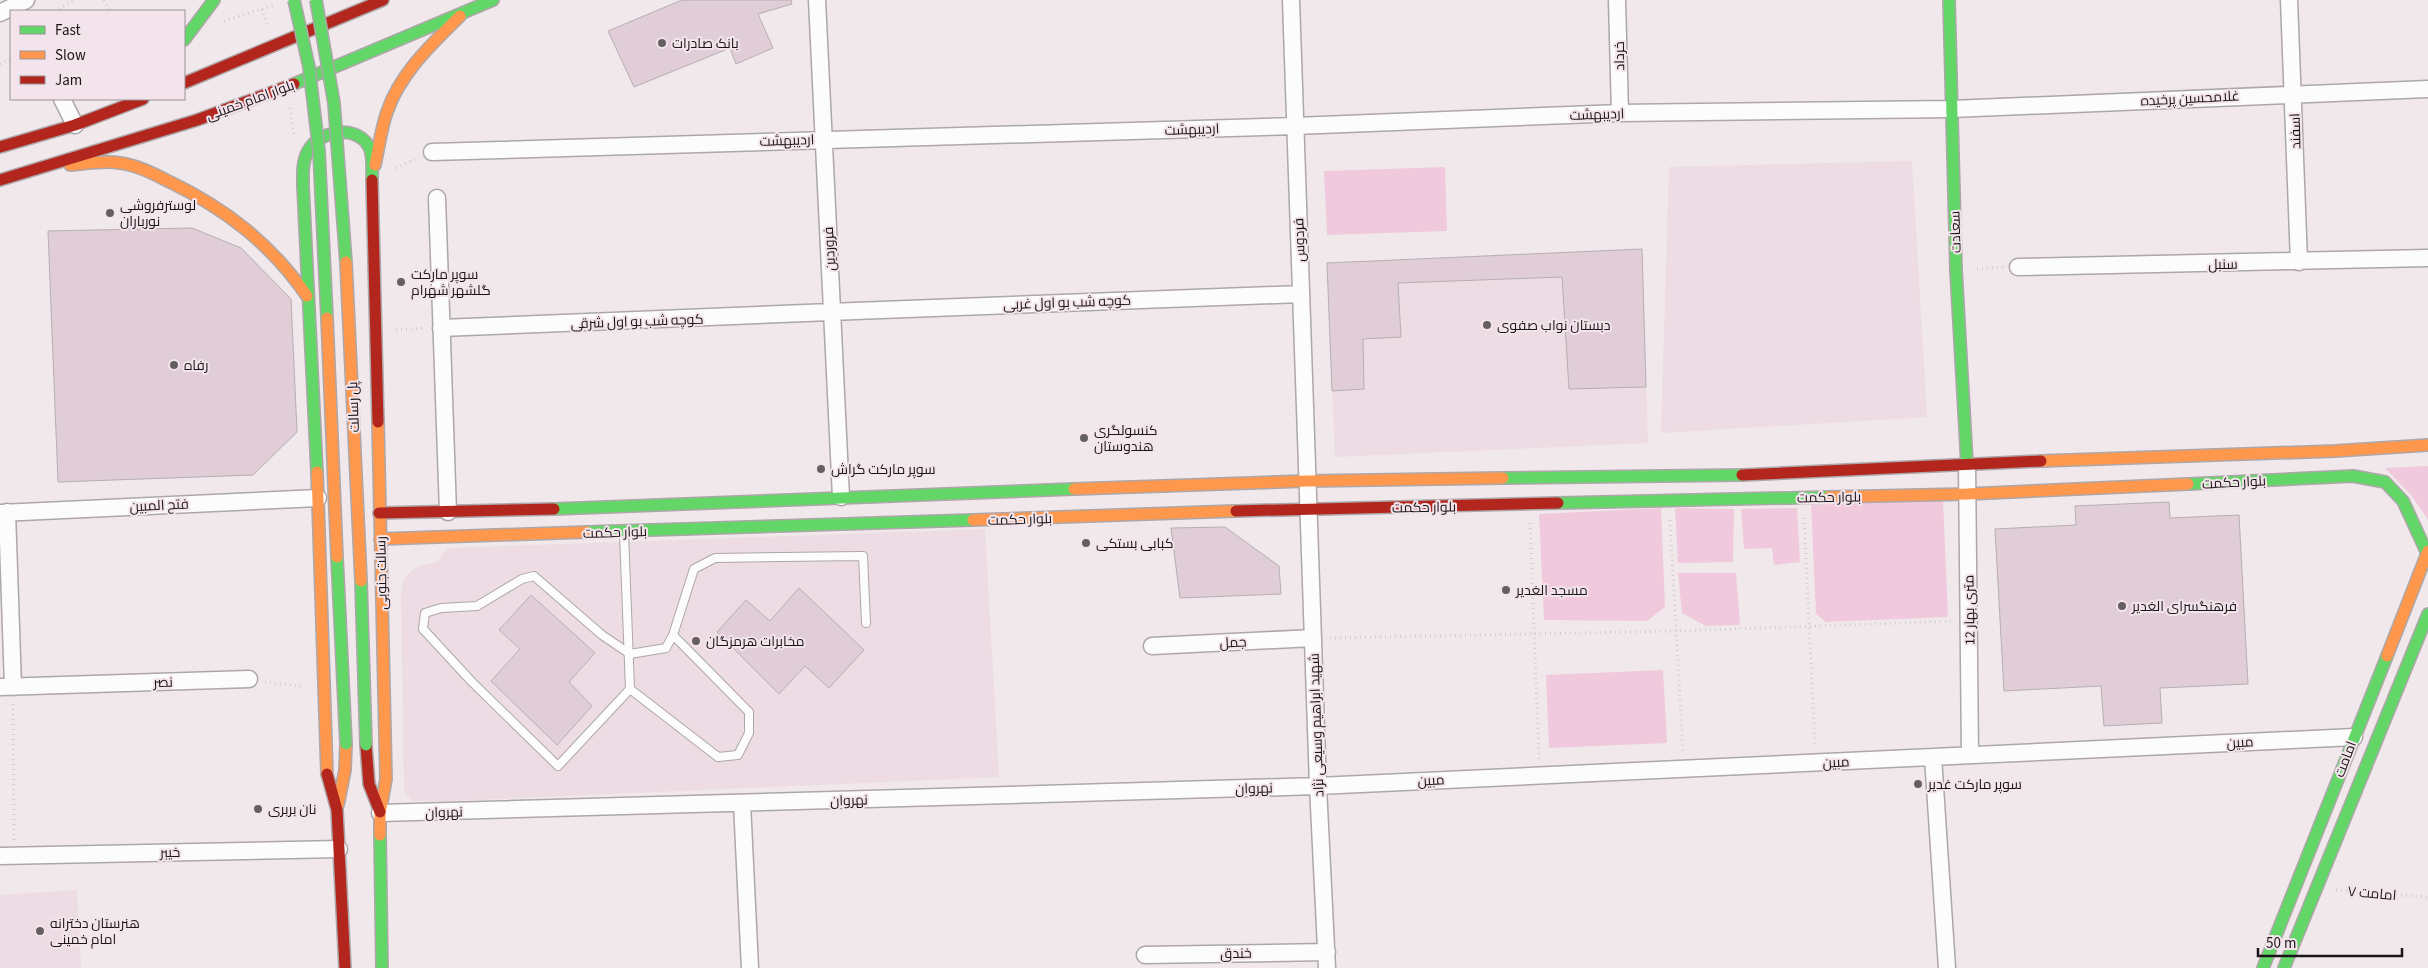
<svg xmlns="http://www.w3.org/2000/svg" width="2428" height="968" font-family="'Source Sans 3',Cairo,sans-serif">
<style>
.built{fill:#eddce3}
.green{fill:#f0cadc}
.building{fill:#e1cdd7;stroke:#b5afb1}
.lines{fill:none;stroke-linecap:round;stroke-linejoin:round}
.lane-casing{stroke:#ada7a9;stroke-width:10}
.street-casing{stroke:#ada7a9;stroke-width:19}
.fast-casing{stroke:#ada7a9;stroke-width:14}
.slow-casing{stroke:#ada7a9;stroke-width:14}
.jam-casing{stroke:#ada7a9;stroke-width:14}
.path{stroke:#d1ced0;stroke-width:3;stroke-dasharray:1 4;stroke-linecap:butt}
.lane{stroke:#fdfcfc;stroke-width:8}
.street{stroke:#fdfcfc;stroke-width:16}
.fast{stroke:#63d668;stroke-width:11}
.slow{stroke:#ff974d;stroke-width:11}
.jam{stroke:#b3261e;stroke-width:11}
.fast-bridge-casing{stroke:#ada7a9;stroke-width:14;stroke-linecap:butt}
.slow-bridge-casing{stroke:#ada7a9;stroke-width:14;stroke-linecap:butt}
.fast-bridge{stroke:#63d668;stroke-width:11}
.slow-bridge{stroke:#ff974d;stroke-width:11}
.poi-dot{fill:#655f61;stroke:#f3e4eb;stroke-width:2}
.labels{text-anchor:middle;stroke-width:4;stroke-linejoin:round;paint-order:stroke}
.poi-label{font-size:14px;fill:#1a1517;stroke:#f3e4eb;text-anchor:start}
.street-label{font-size:14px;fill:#1a1517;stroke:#f3e4eb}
</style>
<rect width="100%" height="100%" fill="#f0e8eb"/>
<path class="built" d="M1912,161L1927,417L1661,433L1669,167Z
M1642,249L1648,443L1335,457L1327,263Z
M985,529L999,777L453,801H412L404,792L401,592L404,580L410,572L419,566L437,562L448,548Z
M77,890L81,968H0V895Z"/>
<path class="green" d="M1445,167L1447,231L1327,235L1324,171Z
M2428,466V520L2411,495L2385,468Z
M1943,500L1948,617L1826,622L1816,614L1811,505Z
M1661,508L1665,607L1647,621L1544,620L1539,514Z
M1675,508L1734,509L1733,562L1678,563Z
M1797,508L1800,562L1774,565L1772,548L1744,549L1741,509Z
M1678,573H1736L1740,625L1706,626L1682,613Z
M1663,670L1667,743L1549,748L1546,675Z"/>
<path class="building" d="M682,0H791L792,4L758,14L773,48L736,64L730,48L634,87L608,31Z
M192,228L241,248L291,299L297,432L253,475L58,482L48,231Z
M1642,249L1646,387L1569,389L1562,277L1398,283L1401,337L1363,339L1364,389L1332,391L1327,263Z
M2169,502L2170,518L2239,515L2248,684L2160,688L2162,723L2104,726L2101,686L2004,691L1995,529L2076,525L2075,506Z
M1225,527L1279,566L1281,594L1180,598L1171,528Z
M799,588L864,650L829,688L805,666L779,694L717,632L746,600L770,621Z
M531,595L595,653L569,682L592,706L557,745L491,681L520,649L499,630Z"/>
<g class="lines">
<g class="lane-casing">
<path id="lane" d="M624,533L630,689L558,766L472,682L423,629L425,613L441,608L477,606L522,579L534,576L602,635L630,654L666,648L673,635L694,569L715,558L863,556L866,623
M630,689L718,757L738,755L749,733V712L673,635"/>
</g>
<g class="street-casing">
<path id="street" d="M817,0L841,497
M1291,0L1318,786L1327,968
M1617,0L1620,113
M2289,0L2299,262
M0,13L26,0
M62,99L75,125
M432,152L1295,126L1620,113L1952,109L2428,89
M437,198L448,512
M2018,267L2428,258
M441,328C727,317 1014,303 1300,294
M1967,464L1970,755
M7,512L13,687
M0,513L318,498
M1152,646L1313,638
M0,687L249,679
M1933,757L1947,968
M742,803L750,968
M380,813L1318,786L2354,737
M0,856L339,849
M1145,955L1327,952"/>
</g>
<g class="fast-casing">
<path id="fast" d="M1949,0L1956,270L1967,464
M184,40L214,0
M294,84L493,0
M317,472L303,186C303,174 302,162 308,151C319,131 354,124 368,145C374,154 372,169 372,180
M1503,478L1742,475
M2188,484L2353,476L2385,482L2403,501L2427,553
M1558,503L1829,497
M554,509L1074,489
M587,532L973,520
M380,835L382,968
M2263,968L2387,656
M2284,968L2428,614"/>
</g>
<g class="slow-casing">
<path id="slow" d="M70,165C86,164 103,160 120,163C137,165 154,174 170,182C226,209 271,244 307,296
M375,165C379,147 381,129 387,112C400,73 432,44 460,16
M378,422L386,779L380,813V835
M2041,461L2335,451L2428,445
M317,472L327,774
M1074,489L1307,481L1503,478
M1829,497L1967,494L2188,484
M973,520L1236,511
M380,539L587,532
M2387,656L2428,551
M338,805L345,770L346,744"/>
</g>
<g class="jam-casing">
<path id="jam" d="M184,83L383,0
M0,147L75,125L143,99
M0,180L197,120L294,84
M372,180L378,422
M1742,475L2041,461
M1236,511L1558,503
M379,513L554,509
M366,745L369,784L380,812
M327,774L337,810L345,968"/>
</g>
<path class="path" d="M104,0L110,11
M262,9L267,25
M54,11L75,0
M224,21L275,5
M0,64L11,59
M290,108L294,134
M396,168L418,158
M1977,269L2003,267
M396,330L425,328
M1804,518L1815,746
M1670,520L1683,753
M1530,523L1539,759
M1330,638L1676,631L1953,621
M265,682L305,687
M13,704L14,840
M2336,890L2428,897"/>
<use href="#lane" class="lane"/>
<use href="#street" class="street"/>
<use href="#fast" class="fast"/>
<use href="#slow" class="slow"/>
<use href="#jam" class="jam"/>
<g class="fast-bridge-casing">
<path id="fast-bridge" d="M294,0L309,67L319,151L327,318
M316,0L334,103L346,262
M337,557L346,744
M361,581L366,745"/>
</g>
<g class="slow-bridge-casing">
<path id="slow-bridge" d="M346,262L361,581
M327,318L337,557"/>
</g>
<use href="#fast-bridge" class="fast-bridge"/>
<use href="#slow-bridge" class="slow-bridge"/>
</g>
<g class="poi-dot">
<circle cx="662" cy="43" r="5"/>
<circle cx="110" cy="213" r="5"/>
<circle cx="401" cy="282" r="5"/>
<circle cx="1487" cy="325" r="5"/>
<circle cx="174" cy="365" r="5"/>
<circle cx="1084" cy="438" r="5"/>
<circle cx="821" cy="469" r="5"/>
<circle cx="1086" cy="543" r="5"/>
<circle cx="1506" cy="590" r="5"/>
<circle cx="2122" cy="606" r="5"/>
<circle cx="696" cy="641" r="5"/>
<circle cx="1918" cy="784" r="5"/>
<circle cx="258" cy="809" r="5"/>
<circle cx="40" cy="931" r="5"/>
</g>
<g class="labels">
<g class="poi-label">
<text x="672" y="48">بانک صادرات</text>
<text x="120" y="210">لوسترفروشی<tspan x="120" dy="16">نورباران</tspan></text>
<text x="411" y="279">سوپر مارکت<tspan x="411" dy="16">گلشهر شهرام</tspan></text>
<text x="1497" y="330">دبستان نواب صفوی</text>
<text x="184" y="370">رفاه</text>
<text x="1094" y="435">کنسولگری<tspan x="1094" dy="16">هندوستان</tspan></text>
<text x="831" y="474">سوپر مارکت گراش</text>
<text x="1096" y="548">کبابی بستکی</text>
<text x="1516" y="595">مسجد الغدیر</text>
<text x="2132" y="611">فرهنگسرای الغدیر</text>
<text x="706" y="646">مخابرات هرمزگان</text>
<text x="1928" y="789">سوپر مارکت غدیر</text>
<text x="268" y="814">نان بربری</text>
<text x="50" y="928">هنرستان دخترانه<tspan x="50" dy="16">امام خمینی</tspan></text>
</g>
<g class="street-label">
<text transform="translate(1619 56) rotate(-91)" y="5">خرداد</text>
<text transform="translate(2190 98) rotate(-3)" y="5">غلامحسین پرخیده</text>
<text transform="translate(250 100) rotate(-20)" y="5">بلوار امام خمینی</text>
<text transform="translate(1597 114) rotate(-2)" y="5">اردیبهشت</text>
<text transform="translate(1192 129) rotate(-2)" y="5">اردیبهشت</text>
<text transform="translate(2295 131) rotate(-92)" y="5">اسفند</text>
<text transform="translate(787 140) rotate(-2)" y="5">اردیبهشت</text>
<text transform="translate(1955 232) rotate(-92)" y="5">سعادت</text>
<text transform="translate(1299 240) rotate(-92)" y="5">فردوس</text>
<text transform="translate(829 249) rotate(-93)" y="5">فروردین</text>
<text transform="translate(2223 264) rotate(-1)" y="5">سنبل</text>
<text transform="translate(1067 302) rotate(-2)" y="5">کوچه شب بو اول غربی</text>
<text transform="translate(637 321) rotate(-2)" y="5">کوچه شب بو اول شرقی</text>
<text transform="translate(353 407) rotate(-92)" y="5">پل رسالت</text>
<text transform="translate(2234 482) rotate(-3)" y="5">بلوار حکمت</text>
<text transform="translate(1829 497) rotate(-1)" y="5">بلوار حکمت</text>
<text transform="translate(159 505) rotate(-3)" y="5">فتح المبین</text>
<text transform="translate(1424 507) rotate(-1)" y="5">بلوار حکمت</text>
<text transform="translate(1020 519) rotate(-2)" y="5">بلوار حکمت</text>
<text transform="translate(615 532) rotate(-2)" y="5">بلوار حکمت</text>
<text transform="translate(381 573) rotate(-91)" y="5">رسالت جنوبی</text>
<text transform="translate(1969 610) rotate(-91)" y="5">12 متری بهار</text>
<text transform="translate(1233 642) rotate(-3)" y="5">جمل</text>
<text transform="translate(163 682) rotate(-2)" y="5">نصر</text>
<text transform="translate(1316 725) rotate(-92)" y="5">شهید ابراهیم وسیعی نژاد</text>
<text transform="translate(2240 742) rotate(-3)" y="5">مبین</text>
<text transform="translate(2345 759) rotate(-69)" y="5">امامت</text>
<text transform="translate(1836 762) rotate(-3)" y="5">مبین</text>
<text transform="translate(1431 780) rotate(-3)" y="5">مبین</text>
<text transform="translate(1254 788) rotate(-2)" y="5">نهروان</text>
<text transform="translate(849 800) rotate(-2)" y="5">نهروان</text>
<text transform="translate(444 812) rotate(-2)" y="5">نهروان</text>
<text transform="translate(170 852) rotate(-1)" y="5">خیبر</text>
<text transform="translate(2372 893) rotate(5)" y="5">امامت ۷</text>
<text transform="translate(1236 953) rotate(-1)" y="5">خندق</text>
</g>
</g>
<rect x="10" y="10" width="175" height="90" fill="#f3e4eb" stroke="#9c9196"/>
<rect x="20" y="26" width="25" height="8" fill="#63d668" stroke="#9c9196"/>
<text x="55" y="35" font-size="15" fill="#1a1517">Fast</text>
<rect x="20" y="51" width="25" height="8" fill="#ff974d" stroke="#9c9196"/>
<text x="55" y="60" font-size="15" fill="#1a1517">Slow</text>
<rect x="20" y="76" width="25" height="8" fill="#b3261e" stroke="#9c9196"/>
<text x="55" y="85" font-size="15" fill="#1a1517">Jam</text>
<path d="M2258 948v8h144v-8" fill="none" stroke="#1a1517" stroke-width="2.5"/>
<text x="2266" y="948" font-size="15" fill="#1a1517" stroke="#f3e4eb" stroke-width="4" paint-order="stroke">50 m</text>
</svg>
